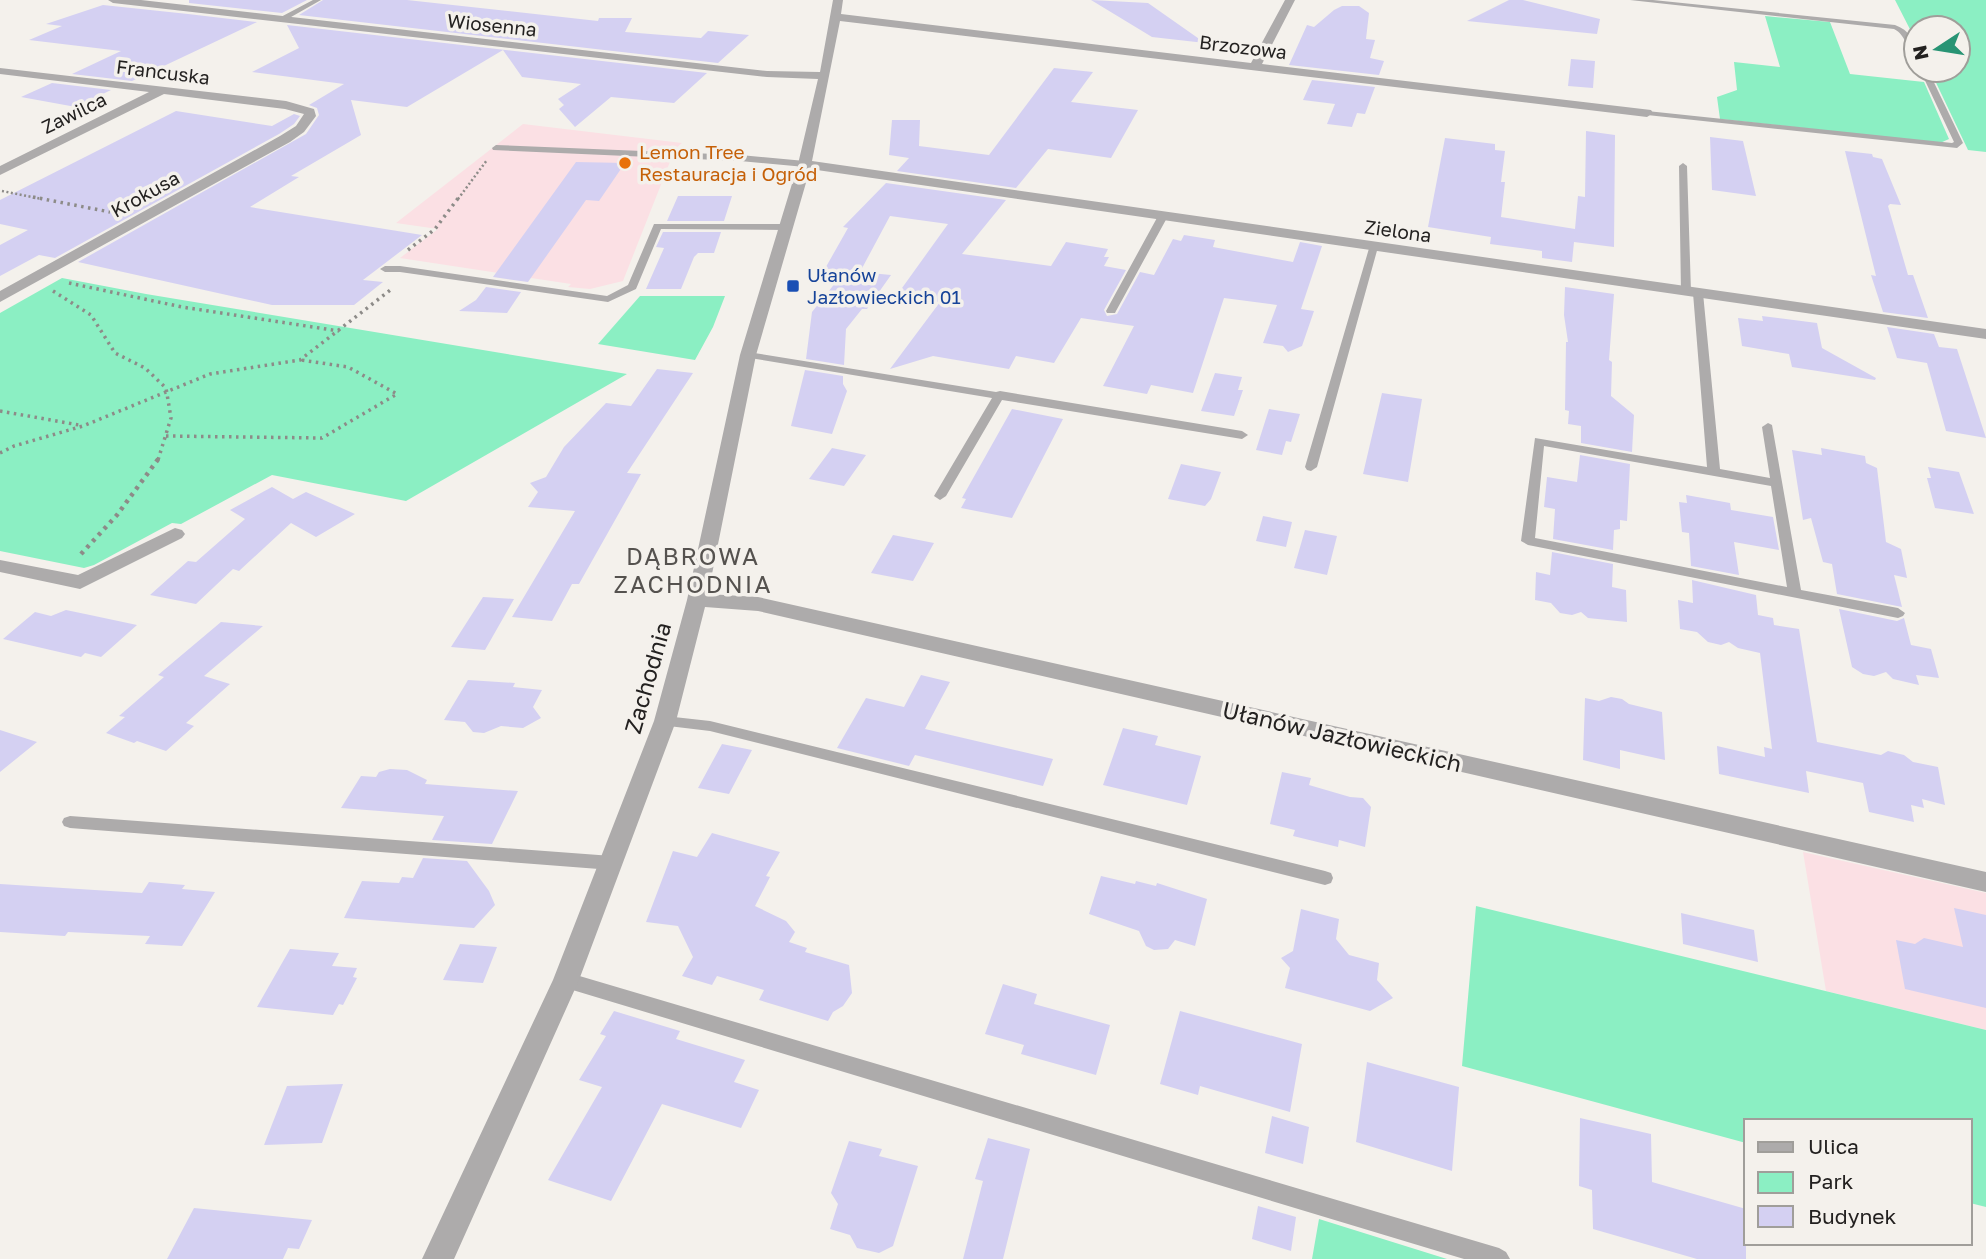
<svg xmlns="http://www.w3.org/2000/svg" width="1986" height="1259" font-family="'Golos Text',sans-serif">
<style>
.commercial{fill:#fbe0e4}
.green{fill:#8befc3}
.building{fill:#d4d0f2}
.lines{fill:none;stroke-linecap:round;stroke-linejoin:round}
.path-far2{stroke:#8d8b88;stroke-width:2.5;stroke-dasharray:2 2.5;stroke-linecap:butt}
.path-far1{stroke:#8d8b88;stroke-width:3.5;stroke-dasharray:2.5 4.5;stroke-linecap:butt}
.path{stroke:#8d8b88;stroke-width:4.5;stroke-dasharray:3.5 5;stroke-linecap:butt}
.lane{fill:#adabab;fill-rule:evenodd}
.street{fill:#adabab;fill-rule:evenodd}
.food-dot{fill:#e8710a;stroke:#f4f1ec;stroke-width:2.5}
.transit-dot{fill:#1a4fb4;stroke:#f4f1ec;stroke-width:2.5}
.labels{text-anchor:middle;stroke-width:7;stroke-linejoin:round;paint-order:stroke}
.far-street-label{font-size:19px;fill:#232120;stroke:#f4f1ec}
.far-food-label{font-size:19px;fill:#c56008;stroke:#f4f1ec;text-anchor:start}
.far-transit-label{font-size:19px;fill:#164399;stroke:#f4f1ec;text-anchor:start}
.street-label{font-size:23px;fill:#232120;stroke:#f4f1ec}
.neighbourhood-label{font-size:24px;letter-spacing:2px;fill:#55524f;stroke:#f4f1ec}
</style>
<rect width="100%" height="100%" fill="#f4f1ec"/>
<path class="commercial" d="M523,124L682,143L675,149L623,281L590,289L568,287L571,284L400,258L438,229L396,223Z
M1803,852L1986,893V1030L1826,991Z"/>
<path class="green" d="M1895,0H1986V152L1968,150L1930,70H1958V28H1916V41Z
M1765,16L1830,22L1850,74L1924,82L1949,139L1940,143L1720,119L1717,97L1737,90L1734,62L1780,67Z
M62,278L146,294L627,374L406,501L272,475L181,524L172,523L94,565L84,568L0,551V313Z
M640,296H725L713,327L695,360L598,344Z
M1476,906L1986,1030V1207L1970,1203V1121H1746V1143L1462,1066Z
M1319,1219L1447,1259H1312Z"/>
<path class="building" d="M189,0H307L282,13L189,3Z
M323,0H407L598,21L599,18H632L625,32L701,38L708,31L749,35L718,63L299,15Z
M1091,0L1148,3L1205,43L1152,37Z
M1509,0H1523L1600,19L1597,34L1467,21Z
M103,5L188,14L257,22L132,81L72,74L121,51L29,40L62,26L46,24Z
M1342,6H1359L1369,13L1366,39L1375,40L1370,58L1384,61L1379,75L1289,65L1307,25L1314,27L1334,10Z
M287,25L707,73L674,103L611,97L575,127L559,109L564,105L558,99L581,84L522,77L503,50L407,107L351,100L361,135L291,176L299,177L250,207L422,235L363,280L383,282L354,305H272L78,262L306,134L319,115L317,108L309,105L344,84L252,72L299,48Z
M1571,59L1595,61L1593,88L1568,86Z
M1054,68L1093,72L1071,102L1138,110L1111,158L1048,149L1016,188L897,171L909,158L889,155L892,120H920L919,146L989,155Z
M1312,80L1375,87L1365,114L1357,113L1352,127L1327,124L1335,104L1303,100Z
M52,83L111,90L76,107L21,97Z
M176,111L272,126L294,114L300,116L294,124L279,134L55,258L39,255L0,276V245L28,230L0,224V200Z
M1586,131L1615,135L1614,247L1574,242L1572,262L1542,258V251L1490,244L1491,237L1428,227L1445,138L1495,144V150L1505,151L1501,182H1505L1501,217L1575,229L1578,196L1585,197Z
M1710,137L1743,141L1756,196L1712,190Z
M1845,151L1872,154L1873,157L1882,159L1901,205L1890,204L1888,206L1908,275H1913L1928,318L1883,312L1871,275L1876,276Z
M576,162L625,163L599,201L586,200L528,282L493,277Z
M886,183L1006,200L962,254L1051,266L1066,242L1108,249L1104,257H1109L1104,266L1126,270L1104,310L1107,316L1117,314L1140,272L1154,275L1173,239L1181,241L1184,235L1215,240L1213,247L1293,262L1300,242L1322,246L1301,309L1314,311L1302,346L1288,352L1283,346L1263,343L1277,305L1224,298L1193,393L1151,385L1147,394L1103,386L1134,326L1081,318L1054,363L1016,356L1009,369L933,356L890,369L940,302L897,295L948,224L890,216L860,272L891,275L867,309H862L846,329L844,365L806,359L812,312L836,282L818,281L848,228L843,227Z
M678,196H732L724,221H667Z
M663,232H721L714,253H698L694,257L681,289H646L664,248L656,247Z
M486,287L521,292L507,313L459,311L476,300Z
M1565,287L1614,294L1609,360L1612,362L1611,396L1634,415L1632,452L1581,443V426L1568,424L1569,411L1565,410L1566,342H1568L1564,315Z
M1762,316L1817,323L1822,348L1876,378L1875,380L1792,367L1789,354L1742,346L1738,318L1763,321Z
M1887,327L1934,334L1939,347L1957,349L1986,438L1946,431L1927,363L1897,358Z
M657,369L693,373L627,473L641,474L579,584H572L552,621L512,617L575,511L528,507L538,492L530,483L546,477L564,447L606,403L631,406Z
M805,370L843,376V384L847,391L832,434L791,426Z
M1215,373L1242,377L1238,390H1243L1234,416L1201,411Z
M1382,393L1422,399L1408,482L1363,474Z
M1012,409L1063,419L1012,518L961,508L966,499L962,498Z
M1269,409L1300,414L1291,442L1286,441L1282,455L1256,450Z
M832,448L866,455L844,486L809,479Z
M1821,448L1865,456L1866,463L1877,468L1886,542L1901,549L1907,578L1894,575L1902,607L1837,594L1832,564L1823,562L1811,518L1803,520L1792,450L1822,455Z
M1580,455L1630,464L1627,521L1620,520V529L1614,530L1613,550L1553,539L1555,509L1544,507L1547,477L1577,482Z
M1181,464L1221,472L1211,499L1205,506L1168,499Z
M1928,467L1959,472L1974,514L1935,508L1927,478H1931Z
M272,487L293,499L306,492L355,514L316,537L291,523L239,571L233,569L196,604L150,595L188,561L196,562L245,519L230,510Z
M1686,495L1730,503L1731,510L1773,517L1779,550L1734,542L1739,575L1691,566L1689,533L1682,532L1679,502L1687,503Z
M1263,516L1292,522L1286,547L1256,541Z
M1305,530L1337,536L1327,575L1294,568Z
M893,535L934,543L913,581L871,573Z
M1552,552L1613,564L1612,587L1626,590L1627,622L1588,618L1581,612L1572,615L1560,613L1551,603L1535,600L1536,572L1550,575Z
M1692,580L1756,595L1758,615L1773,618L1774,625L1799,629L1817,742L1881,755L1888,751L1904,755L1913,762L1938,767L1945,805L1922,799L1924,808L1911,805L1914,822L1869,812L1863,783L1806,771L1809,793L1719,774L1717,746L1765,757L1764,747L1772,749L1760,653L1738,648L1729,642L1721,645L1708,642L1697,632L1680,629L1678,600L1693,603Z
M483,597L514,599L485,650L451,647Z
M1839,609L1897,621L1904,618L1911,645L1931,649L1939,678L1916,675L1919,685L1893,679L1886,672L1874,676L1863,674L1852,667Z
M66,610L90,615L137,625L101,657L85,653L81,657L3,639L35,612L51,616Z
M221,622L263,626L204,676L230,684L186,723L194,726L166,751L137,741L134,743L106,733L125,717L119,716L164,677L158,675Z
M921,675L950,682L925,729L1053,759L1043,786L915,755L909,766L837,748L866,698L904,707Z
M468,680L515,683L513,687L542,690L533,707L541,718L523,728L501,726L484,733L473,732L465,722L444,720Z
M1611,697L1622,699L1629,704L1662,712L1665,760L1620,750V769L1583,760L1585,698L1599,701Z
M1123,728L1158,736L1155,745L1201,756L1187,805L1103,785Z
M0,730L37,742L0,772Z
M722,744L752,750L729,794L698,788Z
M390,769L407,770L427,780L425,784L518,791L492,844L432,840L444,816L341,808L361,776L376,777L379,772Z
M1282,772L1311,778L1309,785L1350,797L1363,798L1371,807L1365,847L1339,840L1338,847L1293,836L1295,830L1270,824Z
M712,833L780,852L766,876L770,877L755,906L786,921L795,932L789,942L807,948L805,952L849,965L852,993L843,1006L833,1012L828,1021L759,1000L764,990L717,976L712,985L682,976L693,957L678,926L646,922L673,851L697,857Z
M423,858L467,861L489,891L495,905L474,928L344,918L362,881L399,883L402,877L413,878Z
M1101,876L1135,884L1136,881L1156,886L1157,883L1207,899L1195,946L1175,940L1168,949L1154,950L1146,946L1139,931L1089,914Z
M149,882L185,885L182,889L215,892L182,946L145,944L150,936L68,932L65,936L0,932V884L142,893Z
M1954,908L1986,915V1008L1905,989L1896,940L1915,944L1924,938L1963,947Z
M1301,909L1339,919L1336,939L1349,955L1379,963L1377,980L1393,998L1370,1011L1285,988L1290,968L1281,958L1293,951Z
M1681,913L1754,930L1758,962L1683,944Z
M460,944L497,947L483,983L443,980Z
M290,949L339,953L332,966L357,968L353,977L357,978L343,1005L339,1004L333,1015L257,1007Z
M1003,984L1037,994L1034,1004L1110,1025L1096,1075L1021,1054L1024,1045L985,1034Z
M614,1011L680,1031L676,1039L745,1060L734,1082L759,1090L741,1128L662,1104L611,1201L548,1180L602,1087L579,1080L606,1036L600,1034Z
M1180,1011L1302,1044L1290,1112L1200,1086L1198,1095L1160,1084Z
M1367,1062L1459,1087L1452,1171L1356,1142Z
M343,1084L322,1143L264,1145L287,1086Z
M1272,1116L1309,1127L1303,1164L1265,1153Z
M1580,1118L1651,1134L1652,1182L1746,1209V1259H1697L1593,1229L1592,1190L1579,1186Z
M988,1138L1030,1149L1003,1259H963L983,1181L975,1179Z
M849,1141L882,1149L879,1156L918,1166L893,1246L879,1253L857,1248L850,1235L830,1229L838,1204L831,1193Z
M1258,1206L1296,1217L1291,1251L1252,1239Z
M194,1208L263,1215L312,1220L299,1249L288,1248L283,1259H167Z"/>
<g class="lines">
<path class="path-far2" d="M2,191L42,199
M458,199L487,160"/>
<path class="path-far1" d="M33,197L110,212
M408,250L435,229L459,197
M69,283L182,307L339,331
M53,291L91,315L115,353L145,368L166,388L171,418L158,460
M0,411L79,425
M166,436L322,438L397,394L348,367L301,360
M0,453L14,446L83,426L210,374L300,360L393,288"/>
<path class="path" d="M81,554L117,515L159,458"/>
<path class="lane" d="M313,0H321L284,21L277,19Z
M1630,0H1653L1895,25C1909,30 1916,41 1916,56C1906,49 1906,35 1894,29Z
M1920,70H1928L1963,143L1957,148L1647,115L1643,113L1647,111L1952,143L1954,142Z
M496,145L740,155L805,161L809,164L805,167L740,161L493,150L492,148Z
M1683,163L1687,166L1691,292L1686,295L1681,292L1679,166Z
M1163,213L1168,216L1116,311L1115,313H1107L1106,311L1158,216Z
M654,224H786L791,227L786,230L661,229L636,289L608,302L400,272H385L380,269L385,266H400L607,296L628,285Z
M1370,245L1378,247L1317,467L1311,471L1307,470L1305,467Z
M1698,290L1703,293L1720,469L1770,478L1762,427L1768,423L1772,425L1801,590L1898,608L1905,613L1903,616L1898,618L1528,545L1521,541L1535,438L1707,467L1693,293ZM1544,446L1771,486L1787,587L1535,538Z
M748,352L996,392L1000,391L1242,431L1248,435L1242,439L1002,400L946,496L940,500L934,496L992,398L744,357V353Z
M665,716L710,721L1325,871L1331,873L1333,878L1331,883L1325,885L710,731L660,725L657,721L660,717Z
M70,816L612,856L618,858L620,863L618,868L612,870L70,828L64,826L62,822L64,818Z
M566,972L1499,1248L1506,1252L1510,1259H1464L566,988L560,985L557,980L560,975Z"/>
<path class="street" d="M108,0H141L767,71L820,72L833,0H843L841,14L1251,63L1285,0H1295L1262,64L1651,110L1653,113L1647,117L840,21L812,161L1986,329V339L810,169L756,355L708,594L758,597L1986,872V892L758,611L705,607L676,721L579,980L454,1259H422L553,980L654,721L687,600L740,355L798,164L818,79L767,77L113,3Z
M0,68L286,101L314,109L316,116L304,132L290,142L0,302V291L280,136L296,126L304,114L285,109L164,94L0,175V166L149,92L0,74Z
M175,528L182,530L185,534L182,538L80,589L0,572V560L78,575Z"/>
</g>
<circle class="food-dot" cx="625" cy="163" r="7"/>
<rect class="transit-dot" x="786" y="279" width="14" height="14" rx="3.5"/>
<g class="labels">
<g class="far-street-label">
<text transform="translate(492 25) rotate(6)" y="7">Wiosenna</text>
<text transform="translate(1243 47) rotate(7)" y="7">Brzozowa</text>
<text transform="translate(163 72) rotate(7)" y="7">Francuska</text>
<text transform="translate(74 113) rotate(-26)" y="7">Zawilca</text>
<text transform="translate(145 194) rotate(-29)" y="7">Krokusa</text>
<text transform="translate(1398 231) rotate(8)" y="7">Zielona</text>
</g>
<g class="far-food-label">
<text x="639" y="159">Lemon Tree<tspan x="639" dy="22">Restauracja i Ogród</tspan></text>
</g>
<g class="far-transit-label">
<text x="807" y="282">Ułanów<tspan x="807" dy="22">Jazłowieckich 01</tspan></text>
</g>
<g class="street-label">
<text transform="translate(648 678) rotate(-74)" y="8">Zachodnia</text>
<text transform="translate(1342 737) rotate(13)" y="8">Ułanów Jazłowieckich</text>
</g>
<g class="neighbourhood-label">
<text x="693" y="565">DĄBROWA<tspan x="693" dy="28">ZACHODNIA</tspan></text>
</g>
</g>
<rect x="1744" y="1119" width="228" height="126" fill="#f4f1ec" stroke="#a09e9a" stroke-width="2"/>
<rect x="1758" y="1142" width="35" height="10" fill="#adabab" stroke="#a09e9a" stroke-width="2"/>
<text x="1808" y="1154" font-size="21" fill="#232120">Ulica</text>
<rect x="1758" y="1172" width="35" height="21" fill="#8befc3" stroke="#a09e9a" stroke-width="2"/>
<text x="1808" y="1189" font-size="21" fill="#232120">Park</text>
<rect x="1758" y="1206" width="35" height="21" fill="#d4d0f2" stroke="#a09e9a" stroke-width="2"/>
<text x="1808" y="1224" font-size="21" fill="#232120">Budynek</text>
<g transform="translate(1937 49) rotate(258)"><circle r="33" fill="#f4f1ec" stroke="#a09e9a" stroke-width="2"/>
<path d="M0-5L12 26L0 18L-12 26Z" fill="#289474"/>
<text y="-10" font-size="19" font-weight="bold" text-anchor="middle" fill="#232120">N</text>
</g>
</svg>
